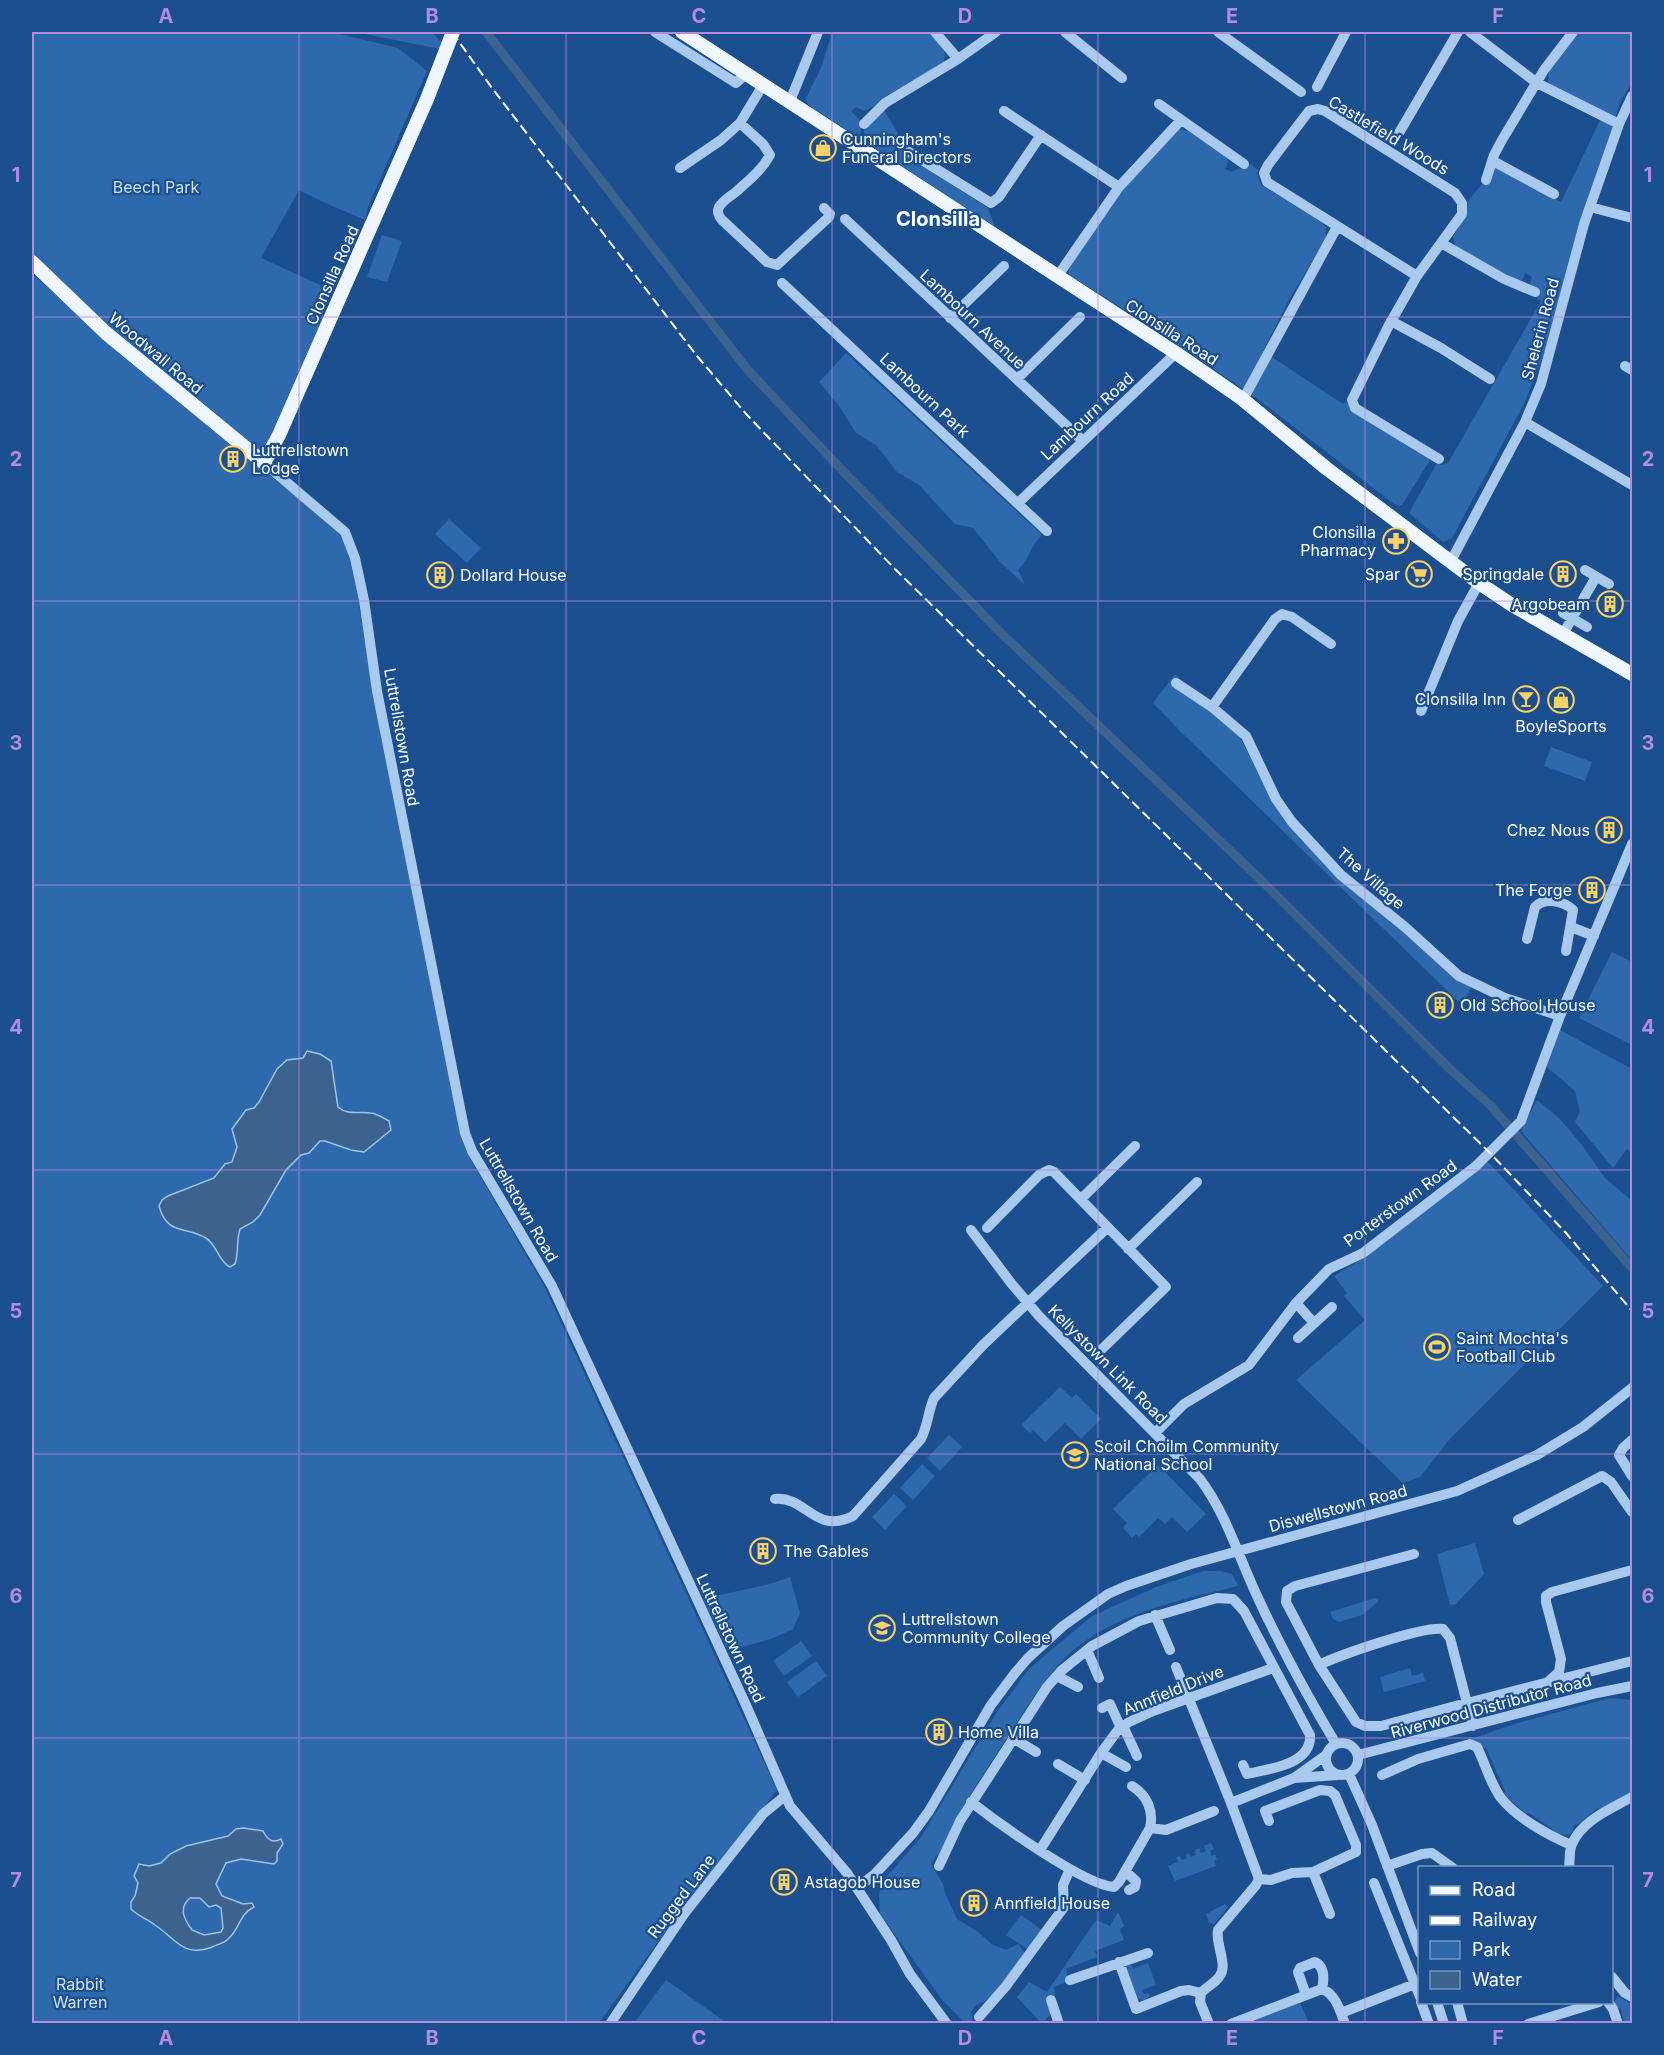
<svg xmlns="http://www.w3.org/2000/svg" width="1664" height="2055" font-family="Inter,sans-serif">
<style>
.green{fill:#2e69ad}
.water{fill:#3c6290;stroke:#9cc4f0;stroke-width:1.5;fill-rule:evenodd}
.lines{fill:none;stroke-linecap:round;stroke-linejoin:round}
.canal{stroke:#3c6290;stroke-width:9}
.minor{stroke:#a9c9ee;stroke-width:10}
.major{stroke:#f0f6ff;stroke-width:14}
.rail{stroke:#fff;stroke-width:2;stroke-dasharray:10 4.5;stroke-linecap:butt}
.grid{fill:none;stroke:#b68bdc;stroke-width:1.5;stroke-opacity:0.55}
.labels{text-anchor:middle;stroke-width:4.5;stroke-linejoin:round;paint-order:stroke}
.street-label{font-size:16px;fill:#fff;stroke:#1b4f8f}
.poi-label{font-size:16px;fill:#fff;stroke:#1b4f8f;text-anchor:start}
.park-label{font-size:16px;fill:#cfe3fa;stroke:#1b4f8f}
.quarter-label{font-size:20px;font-weight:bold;fill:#fff;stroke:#1b4f8f}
.neatline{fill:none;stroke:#b68bdc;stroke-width:2}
.grid-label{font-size:20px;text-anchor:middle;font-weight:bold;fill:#b68bdc}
</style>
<rect width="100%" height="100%" fill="#1b4f8f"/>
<path class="green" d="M32,32H331L398,48L427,71L368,207L365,220L323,202L299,190L261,258L329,289L321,328L267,448L262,453L203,411L32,257Z
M354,32H432L441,42L440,49Z
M832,32H932C939,42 950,51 942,64L882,98L874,106L864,111L856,107L851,111L861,121V139L812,108L805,100L821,68Z
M1579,32H1632V83L1620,102L1551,336L1524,404L1452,538L1443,542L1409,513L1437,463L1441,465L1448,463L1541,301L1537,298V291L1530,284L1532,277L1525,273L1523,279L1517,281L1456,247L1453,237L1466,215L1468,202L1472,196L1496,167L1561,202L1604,112L1551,86L1548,82L1549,70Z
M884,110L907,149L903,154L988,208L995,227L865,142L864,128Z
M1179,129L1189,131L1227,158L1228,162L1225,169L1231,172C1238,168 1245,169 1251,164L1258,170L1257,174L1261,185L1320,221L1326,227V238L1290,298L1263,351L1343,404L1346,402L1352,410L1423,454L1430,460L1402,505L1399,506L1394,504L1255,397L1133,315L1069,275V268L1119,194Z
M382,235L402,241L387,282L367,277Z
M32,274L249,459L297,497L340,535L350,552L357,578L360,612L379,726L463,1143L473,1164L544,1286L777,1790L671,1924L599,2023H32Z
M846,353L1042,535C1030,546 1030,558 1018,570L1025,585L1000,562L973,528L955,524L919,485L897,472L877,446L856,433L839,406L819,382Z
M449,519L481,548L467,563L435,534Z
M1175,674L1180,678L1171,684L1208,710L1238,734L1283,818L1300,839L1453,974L1472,986L1462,1005L1179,730L1153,703Z
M1551,747L1592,762L1585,781L1544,766Z
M1612,952L1632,962V1045L1579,1018Z
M1560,1030L1632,1069V1153L1627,1149L1613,1168L1575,1122L1580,1112L1575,1091L1547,1067Z
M1537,1100L1560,1119L1582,1145L1605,1178L1632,1201V1260L1521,1131Z
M1488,1162L1603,1286L1449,1440L1420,1477L1403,1483L1296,1380L1365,1320L1344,1296L1347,1293L1334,1276L1367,1256Z
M1060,1387L1072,1398L1076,1394L1101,1419L1081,1439L1065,1423L1045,1442L1033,1430L1030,1433L1021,1425Z
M949,1435L962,1447L940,1471L927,1458Z
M922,1464L935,1476L913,1500L900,1488Z
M1158,1465L1206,1514L1187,1532L1172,1517L1165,1524L1158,1518L1139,1537L1136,1534L1132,1538L1123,1528L1127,1523L1113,1509Z
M894,1494L907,1506L885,1530L872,1517Z
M1475,1543L1484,1574L1456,1604L1450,1605L1437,1554Z
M1203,1571H1221L1232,1574L1238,1586C1178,1600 1102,1616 1059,1664C1036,1690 1018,1721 999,1750C977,1784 954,1817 940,1854L936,1856L931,1864L943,1884L945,1893L957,1919L978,1932L993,1945L1006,1950L1018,1944L1025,1953L997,1990L985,2001L975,2006L971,2012L973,2023H965L943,2001L880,1914L879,1895L882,1882L921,1837L999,1709L1030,1668L1092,1616L1156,1587Z
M790,1577L800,1613L793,1629L771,1639L728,1651L703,1599C732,1591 763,1588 790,1577Z
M1375,1598L1378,1600V1602L1362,1615L1339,1622L1333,1619L1330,1612Z
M801,1641L812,1656L784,1676L773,1661Z
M816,1661L827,1676L798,1697L787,1682Z
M1410,1668L1412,1676L1423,1673L1425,1681L1384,1692L1380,1677Z
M1610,1698L1632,1700V1793L1603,1811L1599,1808C1589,1813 1583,1823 1573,1826V1830L1569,1835L1554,1833V1830L1529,1813L1526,1814L1504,1794L1505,1791L1486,1748H1483L1479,1743L1471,1739L1514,1724Z
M1211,1843L1214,1849L1210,1851L1212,1856L1215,1854L1217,1860L1214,1861L1216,1866L1175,1881L1168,1866L1178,1862L1176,1857L1180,1856L1182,1860L1187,1858L1186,1854L1189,1853L1191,1857L1196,1855L1195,1850L1199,1848L1201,1853L1206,1851L1204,1846Z
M1225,1904L1228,1907L1214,1924L1209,1923L1206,1914Z
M1118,1912L1124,1926L1120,1929L1124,1940L1095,1951L1097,1957L1066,1969L1069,1981L1054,1987L1056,2008L1044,2022L1041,2023L1017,1997L1029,1982L1047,1992L1093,1924L1097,1920L1110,1926Z
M1021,1915L1042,1930L1028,1949L1006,1935Z
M1148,1963L1156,1985L1142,1990L1144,1994L1148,1993L1150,1996L1144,2001L1137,1998L1125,1967L1131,1964L1133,1969Z
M666,1980L727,2023H634Z
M1618,1996L1629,2003L1632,2000V2023H1624L1621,2009L1618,2008L1614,2002Z
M1300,2003L1309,2023L1242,2024Z"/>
<path class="water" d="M307,1051L320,1054L331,1061L338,1107C348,1116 359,1111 371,1113C378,1114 383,1118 389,1121L391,1130L364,1152L351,1150L325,1141H320L309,1153L301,1155L286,1170L260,1215L253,1222L240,1229C236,1241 239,1252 235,1264L230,1267C219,1262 217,1245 206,1238C187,1226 167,1236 159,1206L162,1200L168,1196L214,1178L225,1164L232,1162L237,1147L232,1129L246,1110L254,1108L259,1102L277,1069L287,1060L303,1058Z
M244,1828L263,1831C267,1839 272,1844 281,1839L283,1844L277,1853V1861L274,1864L241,1859L226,1863L216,1884L222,1896L243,1904L252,1903L254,1907C239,1914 240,1929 228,1939C223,1944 218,1944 212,1947C183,1958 176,1939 155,1925C147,1919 138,1916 131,1909V1902L135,1896L138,1883L134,1876L139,1864L149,1866L161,1863L170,1854L186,1846L228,1836L236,1829ZM190,1898H200L209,1907L216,1905L221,1908L223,1928L221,1932L204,1935L192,1930C184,1919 178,1908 190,1898Z"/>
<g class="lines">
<path class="canal" d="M486,32L747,369L840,468L1001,633L1260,879L1450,1069L1491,1106L1632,1268"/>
<path class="minor" d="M655,32L736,83L746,74
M935,32L958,59
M1065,32L1122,78
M1218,32L1301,92
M1470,32L1537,83L1619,124
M1317,87L1346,32
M790,101L818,32
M1159,104L1244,164
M1004,111L1119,187
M740,123L763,144L770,155C762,170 749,180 737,191C731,196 723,200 719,207C717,212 718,215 722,220L767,262L777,265L829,217L830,214L824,208
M864,124L885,103L958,59L996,32
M1399,133L1458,32
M909,152L991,203L999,197L1041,135
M1493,161L1554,194
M680,168L721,140L740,123L763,85
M1486,180L1494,155L1502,140L1544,70L1573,32
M1590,207L1632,218
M845,219L1082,440
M1441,243L1504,279L1535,292
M1417,276L1267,182L1264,173L1268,165L1309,111L1318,109L1325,111L1455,193L1462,203V214L1417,276L1389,325L1352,400L1355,408L1439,459
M1057,277L1119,187L1181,120
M782,283L1047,531
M950,318L1004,266
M1391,321L1441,348L1490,379
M1625,366L1632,370
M1017,379L1080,317
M1241,398L1246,394L1337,227
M1525,422L1632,485
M264,463L345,532L355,558L364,600L377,691L465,1133L472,1151L552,1286L746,1705L790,1806L847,1873L891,1940L910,1974L947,2024
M1019,502L1176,353
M1451,561L1525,422L1541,384L1584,224L1619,124L1632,96
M1585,570L1609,584
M1563,613L1587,627
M1563,634L1596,577
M1176,683L1212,707L1246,736L1276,799L1292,822L1341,875L1405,927L1459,976L1505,998L1560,1016
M1212,707L1275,619L1282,614L1292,617L1331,644
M1421,711L1458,621L1479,583
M1571,927L1594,936
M1527,939L1535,907C1545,897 1564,901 1573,910L1566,951
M1081,1199L1135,1146
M987,1228L1039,1175L1049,1170L1054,1172L1166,1287L1102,1349
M971,1230L1011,1283L1039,1316L1200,1479C1227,1515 1239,1558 1258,1598C1281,1648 1308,1697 1336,1744
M1128,1249L1197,1182
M1296,1303L1314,1323
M1298,1338L1332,1307
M1155,1433L1184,1404L1249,1365L1296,1303L1329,1269L1363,1253L1376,1243L1476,1166L1521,1121L1560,1016L1632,844
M1632,1440L1623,1448L1619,1455L1632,1476
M775,1499C807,1496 814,1535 853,1516L921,1439C928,1426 928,1411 934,1398L983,1345L1107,1228
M1518,1520L1602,1476L1611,1482L1632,1512
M1414,1554L1295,1586L1287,1591L1286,1602L1319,1665L1356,1722L1365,1726H1381L1459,1705
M1155,1615L1170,1650
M1087,1650L1099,1678
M1319,1665C1340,1655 1422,1626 1443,1629L1450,1638L1473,1726
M1176,1667L1231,1803L1259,1879
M1057,1676L1078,1687
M1549,1681L1559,1672L1561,1659L1546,1602V1596L1552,1592L1632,1570
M1467,1703L1632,1661
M1102,1708L1110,1704L1121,1728
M1123,1726L1137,1756
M1013,1738L1036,1752
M1326 1759a16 16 0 1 1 32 0a16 16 0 1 1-32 0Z
M1101,1753L1126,1767
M1358,1755L1597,1693L1632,1686
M1058,1764L1085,1780
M1349,1774L1372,1825L1420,1953
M1382,1775L1418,1759L1470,1744L1477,1747C1485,1763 1490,1783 1501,1798C1517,1818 1548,1835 1571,1845
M1294,1778L1338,1775
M971,1802C998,1823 1084,1885 1114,1887L1119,1882L1150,1828C1154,1811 1147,1795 1132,1786
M1231,1803L1294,1778L1326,1755
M1269,1821L1265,1811L1320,1790L1330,1791L1335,1795L1356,1845V1852L1313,1872
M1150,1828L1166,1830L1214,1811
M1040,1850L1101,1753L1118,1730L1129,1722L1153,1711L1273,1668
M939,1866L960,1821L1047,1687L1061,1671L1092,1646L1139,1621L1217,1598L1233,1599L1244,1611L1310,1735C1312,1765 1268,1769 1247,1774L1243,1765
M1387,1866L1422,1854L1432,1853L1453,1868
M1569,1868C1570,1860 1569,1850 1572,1844C1582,1820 1611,1809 1632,1797
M1125,1871L1136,1881L1135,1887L1129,1890
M1259,1879L1271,1880L1292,1873L1313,1872L1330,1914
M1374,1883L1420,1997
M857,1888L875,1874L913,1833L929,1811L991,1705L1015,1673L1028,1658L1063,1626L1108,1594L1126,1586L1191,1564L1457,1491L1537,1455L1583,1427L1632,1388
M1119,1962L1136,2009L1181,1991L1189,1990L1201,1993
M1612,1977L1625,1993L1632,1997
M1070,1980L1148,1953
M1322,1989C1336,1994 1340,2011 1345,2024
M1306,1995L1298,1972L1300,1968L1315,1962C1325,1967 1324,1980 1322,1989
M1051,2000L1059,2024
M1421,2002L1429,2024
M1437,2002L1444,2024
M1457,2002L1463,2024
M1608,2002L1613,2009L1618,2024
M1341,2013L1415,1984
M979,2017L1006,1986L1064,1907L1063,1885L1070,1869
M610,2024L684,1914L763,1814L785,1796
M1209,2024L1200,2002L1201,1993C1206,1987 1214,1984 1219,1977C1229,1966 1215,1944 1218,1930L1256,1885L1259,1879
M1231,2024L1322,1989
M1528,2024L1599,2002"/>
<path class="major" d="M682,32L1176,353L1241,398L1326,468L1479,583L1512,605L1632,674
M32,262L106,333L264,463L279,435L427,99L453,32"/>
<path class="rail" d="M452,32L492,88L697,356L747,415L895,569L1490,1153L1566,1233L1632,1311"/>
</g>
<path class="grid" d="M299,32V2024M566,32V2024M832,32V2024M1098,32V2024M1365,32V2024M32,317H1632M32,601H1632M32,885H1632M32,1170H1632M32,1454H1632M32,1738H1632"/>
<defs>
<g id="shop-ring" transform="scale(1.35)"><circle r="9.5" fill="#1b4f8f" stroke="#ffd166" stroke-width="1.5"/><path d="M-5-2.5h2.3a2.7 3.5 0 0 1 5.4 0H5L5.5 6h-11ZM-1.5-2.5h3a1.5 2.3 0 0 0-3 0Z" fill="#ffd166"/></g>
<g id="building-ring" transform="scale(1.35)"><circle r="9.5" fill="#1b4f8f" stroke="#ffd166" stroke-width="1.5"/><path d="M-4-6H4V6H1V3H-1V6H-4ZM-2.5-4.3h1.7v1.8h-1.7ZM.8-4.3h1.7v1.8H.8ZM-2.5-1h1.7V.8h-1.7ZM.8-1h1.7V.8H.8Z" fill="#ffd166"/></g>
<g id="pharmacy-ring" transform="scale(1.35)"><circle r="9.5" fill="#1b4f8f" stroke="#ffd166" stroke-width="1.5"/><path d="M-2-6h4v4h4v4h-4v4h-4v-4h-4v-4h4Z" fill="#ffd166"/></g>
<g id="supermarket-ring" transform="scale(1.35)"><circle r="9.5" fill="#1b4f8f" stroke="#ffd166" stroke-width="1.5"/><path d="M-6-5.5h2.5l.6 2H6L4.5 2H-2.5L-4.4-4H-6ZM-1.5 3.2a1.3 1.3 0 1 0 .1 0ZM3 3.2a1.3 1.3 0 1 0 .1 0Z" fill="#ffd166"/></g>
<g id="bar-ring" transform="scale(1.35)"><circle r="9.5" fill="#1b4f8f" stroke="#ffd166" stroke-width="1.5"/><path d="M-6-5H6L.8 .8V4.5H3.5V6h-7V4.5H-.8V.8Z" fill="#ffd166"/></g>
<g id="stadium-ring" transform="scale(1.35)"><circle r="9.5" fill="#1b4f8f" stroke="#ffd166" stroke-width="1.5"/><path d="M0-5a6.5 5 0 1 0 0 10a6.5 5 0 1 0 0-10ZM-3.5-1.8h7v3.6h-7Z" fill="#ffd166"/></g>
<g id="school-ring" transform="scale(1.35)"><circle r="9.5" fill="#1b4f8f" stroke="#ffd166" stroke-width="1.5"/><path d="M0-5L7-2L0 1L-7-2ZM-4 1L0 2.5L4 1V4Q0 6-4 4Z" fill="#ffd166"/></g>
</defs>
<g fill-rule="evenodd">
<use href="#shop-ring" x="823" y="148"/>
<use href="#building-ring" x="233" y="459"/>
<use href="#pharmacy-ring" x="1396" y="541"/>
<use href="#supermarket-ring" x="1419" y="574"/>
<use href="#building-ring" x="1563" y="574"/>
<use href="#building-ring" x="440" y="575"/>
<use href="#building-ring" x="1610" y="604"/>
<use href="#bar-ring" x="1526" y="699"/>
<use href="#shop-ring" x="1561" y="700"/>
<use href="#building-ring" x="1609" y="830"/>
<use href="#building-ring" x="1592" y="890"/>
<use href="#building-ring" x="1440" y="1005"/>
<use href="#stadium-ring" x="1437" y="1347"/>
<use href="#school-ring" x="1075" y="1455"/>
<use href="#building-ring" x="763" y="1551"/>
<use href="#school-ring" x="882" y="1628"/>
<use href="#building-ring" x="939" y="1732"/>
<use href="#building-ring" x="784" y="1882"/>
<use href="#building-ring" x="974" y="1903"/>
</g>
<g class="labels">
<g class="street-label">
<text transform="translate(1389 135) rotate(31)" y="6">Castlefield Woods</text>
<text transform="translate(332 275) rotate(-66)" y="6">Clonsilla Road</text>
<text transform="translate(973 319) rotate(43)" y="6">Lambourn Avenue</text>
<text transform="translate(1540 329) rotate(-75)" y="6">Shelerin Road</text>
<text transform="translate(1172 332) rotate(33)" y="6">Clonsilla Road</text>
<text transform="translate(156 353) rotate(40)" y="6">Woodwall Road</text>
<text transform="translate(925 395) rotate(43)" y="6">Lambourn Park</text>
<text transform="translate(1087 416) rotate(-43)" y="6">Lambourn Road</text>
<text transform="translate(402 737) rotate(80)" y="6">Luttrellstown Road</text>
<text transform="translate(1371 878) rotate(41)" y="6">The Village</text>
<text transform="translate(519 1200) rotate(60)" y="6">Luttrellstown Road</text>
<text transform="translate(1400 1203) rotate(-36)" y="6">Porterstown Road</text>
<text transform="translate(1108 1364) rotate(45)" y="6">Kellystown Link Road</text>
<text transform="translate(1338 1508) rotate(-15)" y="6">Diswellstown Road</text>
<text transform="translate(731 1638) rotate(65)" y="6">Luttrellstown Road</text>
<text transform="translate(1173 1690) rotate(-22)" y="6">Annfield Drive</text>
<text transform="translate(1491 1706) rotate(-15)" y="6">Riverwood Distributor Road</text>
<text transform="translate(681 1896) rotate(-53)" y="6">Rugged Lane</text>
</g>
<g class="poi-label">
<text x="842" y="145">Cunningham's<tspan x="842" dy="18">Funeral Directors</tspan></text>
<text x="252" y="456">Luttrellstown<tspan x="252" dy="18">Lodge</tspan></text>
<text x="1376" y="538" text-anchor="end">Clonsilla<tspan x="1376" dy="18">Pharmacy</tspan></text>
<text x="1400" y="580" text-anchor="end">Spar</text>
<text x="1544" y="580" text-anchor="end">Springdale</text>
<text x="460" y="581">Dollard House</text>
<text x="1590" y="610" text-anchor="end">Argobeam</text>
<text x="1506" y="705" text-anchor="end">Clonsilla Inn</text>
<text x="1561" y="732" text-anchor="middle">BoyleSports</text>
<text x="1590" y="836" text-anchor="end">Chez Nous</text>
<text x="1572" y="896" text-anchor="end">The Forge</text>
<text x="1460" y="1011">Old School House</text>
<text x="1456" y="1344">Saint Mochta's<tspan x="1456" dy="18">Football Club</tspan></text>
<text x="1094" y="1452">Scoil Choilm Community<tspan x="1094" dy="18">National School</tspan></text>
<text x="783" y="1557">The Gables</text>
<text x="902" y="1625">Luttrellstown<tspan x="902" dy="18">Community College</tspan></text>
<text x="958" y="1738">Home Villa</text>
<text x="804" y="1888">Astagob House</text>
<text x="994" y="1909">Annfield House</text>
</g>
<g class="park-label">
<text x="156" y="193">Beech Park</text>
<text x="80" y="1990">Rabbit<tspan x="80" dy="18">Warren</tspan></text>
</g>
<g class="quarter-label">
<text x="938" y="226">Clonsilla</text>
</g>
</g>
<rect width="1664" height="2055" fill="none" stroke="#1b4f8f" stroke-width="66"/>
<rect x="1418" y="1866" width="195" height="138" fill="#1b4f8f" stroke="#7695bc" stroke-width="1.5"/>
<rect x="1430" y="1886" width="30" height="9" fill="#f0f6ff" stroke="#7695bc" stroke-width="1.5"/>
<text x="1472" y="1896" font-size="18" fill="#ffffff">Road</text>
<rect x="1430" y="1916" width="30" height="9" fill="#ffffff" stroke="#7695bc" stroke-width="1.5"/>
<text x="1472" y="1926" font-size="18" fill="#ffffff">Railway</text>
<rect x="1430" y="1941" width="30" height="18" fill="#2e69ad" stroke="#7695bc" stroke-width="1.5"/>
<text x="1472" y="1956" font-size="18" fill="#ffffff">Park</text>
<rect x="1430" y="1971" width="30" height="18" fill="#3c6290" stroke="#7695bc" stroke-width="1.5"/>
<text x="1472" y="1986" font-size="18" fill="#ffffff">Water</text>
<rect x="33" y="33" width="1598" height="1989" class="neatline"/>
<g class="grid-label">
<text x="166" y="23">A</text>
<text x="432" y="23">B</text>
<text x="699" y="23">C</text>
<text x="965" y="23">D</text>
<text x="1232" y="23">E</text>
<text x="1498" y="23">F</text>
<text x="16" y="182">1</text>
<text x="1648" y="182">1</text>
<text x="16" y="466">2</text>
<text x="1648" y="466">2</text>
<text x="16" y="750">3</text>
<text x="1648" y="750">3</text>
<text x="16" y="1034">4</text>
<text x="1648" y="1034">4</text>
<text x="16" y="1318">5</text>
<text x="1648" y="1318">5</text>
<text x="16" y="1603">6</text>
<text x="1648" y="1603">6</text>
<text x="16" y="1887">7</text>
<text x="1648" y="1887">7</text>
<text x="166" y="2045">A</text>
<text x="432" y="2045">B</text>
<text x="699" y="2045">C</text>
<text x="965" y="2045">D</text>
<text x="1232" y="2045">E</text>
<text x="1498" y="2045">F</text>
</g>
</svg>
